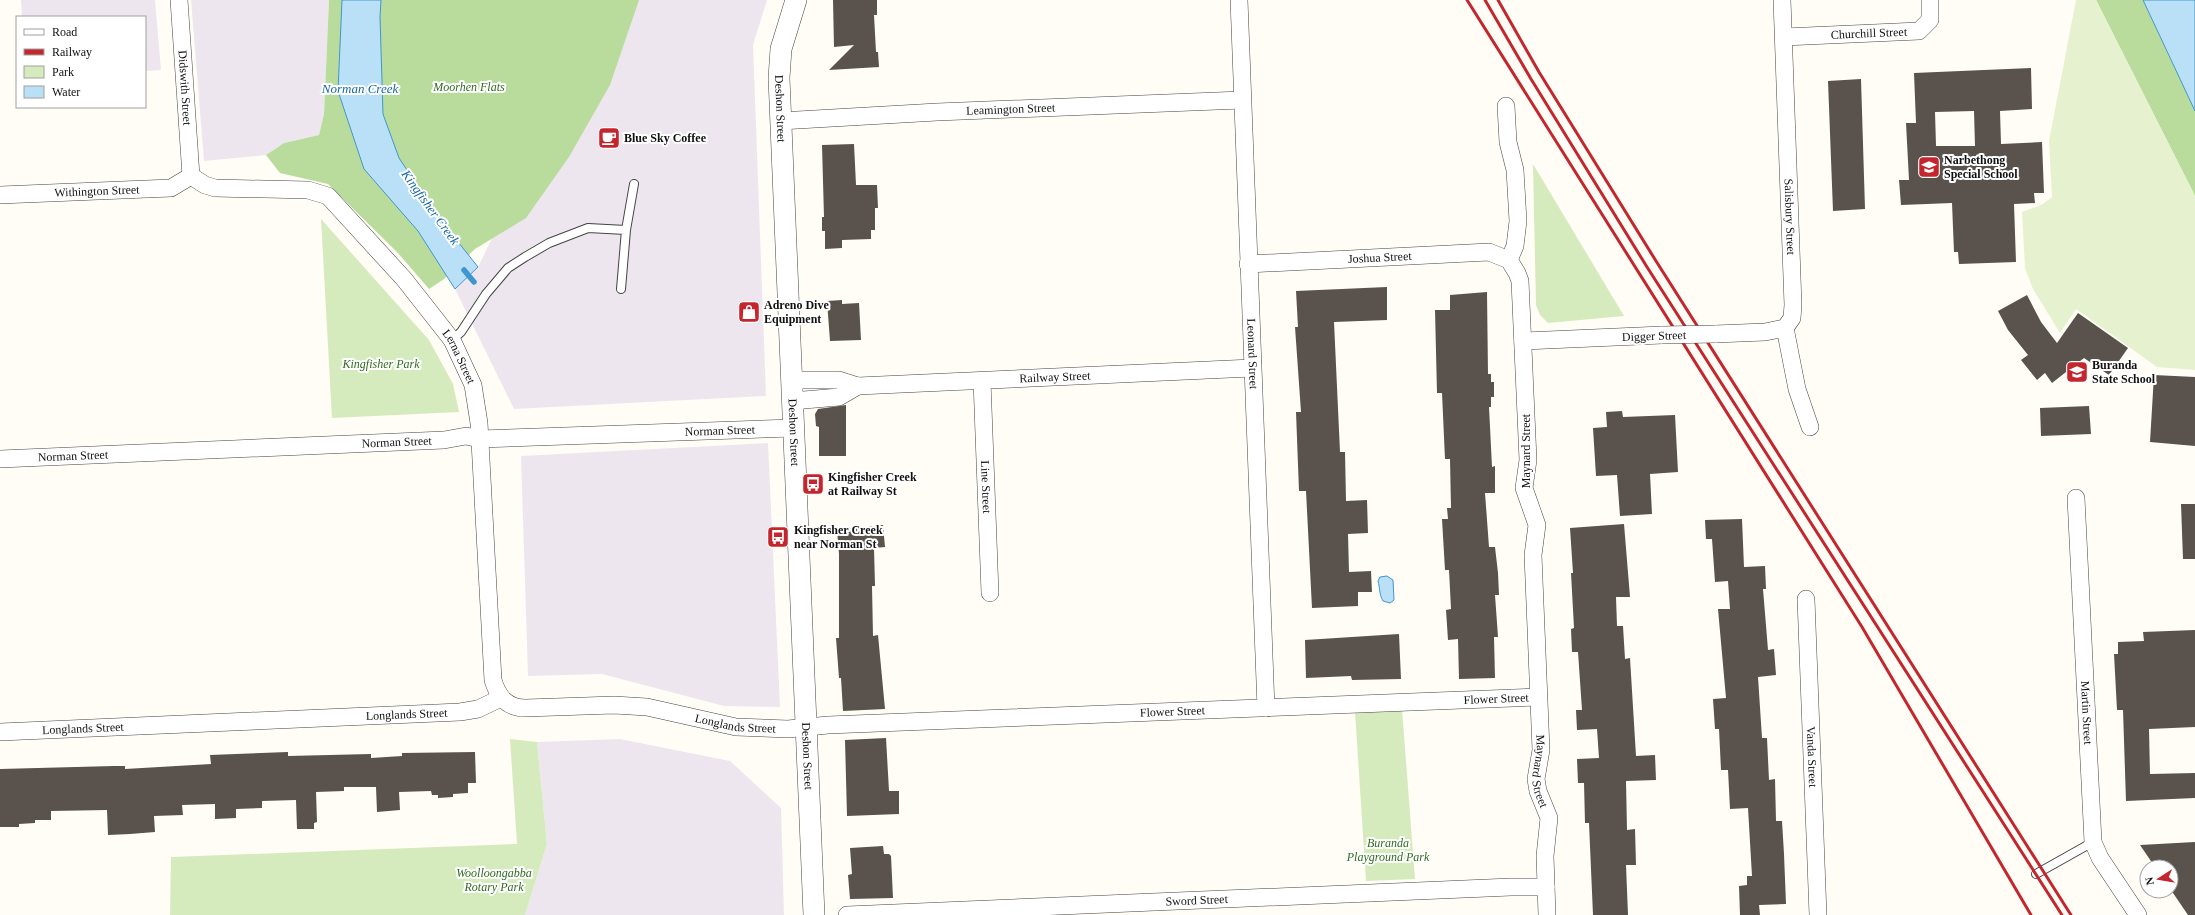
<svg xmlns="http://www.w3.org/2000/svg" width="2195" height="915" font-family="'Times New Roman',serif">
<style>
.industrial{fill:#eee6ef}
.green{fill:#d5ebbd}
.forest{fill:#b9dc9c}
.pitch{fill:#e6f2cf}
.water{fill:#b9e0f7;stroke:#3f96cf}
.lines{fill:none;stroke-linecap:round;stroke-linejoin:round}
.stream{stroke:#3f96cf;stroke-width:5.5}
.building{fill:#5a524d;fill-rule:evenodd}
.service-casing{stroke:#444;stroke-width:10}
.minor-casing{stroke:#444;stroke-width:18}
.tertiary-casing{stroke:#444;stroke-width:22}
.service{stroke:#fff;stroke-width:8}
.minor{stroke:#fff;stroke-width:17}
.tertiary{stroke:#fff;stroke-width:21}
.rail{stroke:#c4262e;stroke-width:3}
.minor-bridge-casing{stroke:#444;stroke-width:18;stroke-linecap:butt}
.minor-bridge{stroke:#fff;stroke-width:17}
.labels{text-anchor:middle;stroke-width:4;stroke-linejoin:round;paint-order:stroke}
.street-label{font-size:12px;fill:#111;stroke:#fff}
.park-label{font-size:12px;font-style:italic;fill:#2f6b1f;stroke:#fff}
.poi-label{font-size:12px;font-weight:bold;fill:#111;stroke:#fff;text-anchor:start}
.water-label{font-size:13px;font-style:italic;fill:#1768a6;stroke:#fff}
</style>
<rect width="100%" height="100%" fill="#fffdf5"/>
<path class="industrial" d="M21,0H155L161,70L145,71V17H22Z
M191,0H329L324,114L319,135L284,143L266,155L204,161Z
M609,0H767L753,45L766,396L514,409L455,289L478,267Z
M768,443L780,707L724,706L602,674L528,676L521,456Z
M620,739L730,761L781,808L784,915H525L547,844L537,742Z"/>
<path class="green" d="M1533,164L1624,316L1548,323L1540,315L1536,305Z
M321,219L429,340L453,384L459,412L332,418Z
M1402,709L1415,879L1366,881L1355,712Z
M510,739L537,742L547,844L525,915H170L171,857L517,844Z"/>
<path class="forest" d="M329,0H639L610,85L569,157L526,218L475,249L444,279L429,289L398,253L328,184L280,173L266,155L284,143L319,135L324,114Z
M2096,0H2143L2195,111V196Z"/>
<path class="pitch" d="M2076,0H2096L2195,196V370L2157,367L2076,309L2060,333L2033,289L2025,268L2022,212L2043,204L2052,197L2049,141Z"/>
<path class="water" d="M342,0H381L380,17L383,114L399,158L439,218L478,267L455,289L418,231L364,169L338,91Z
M2143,0H2195V111Z
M1387,576L1393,580L1394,600L1390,603L1383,601C1379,594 1380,588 1378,581L1380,577Z"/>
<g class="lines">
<path class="stream" d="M464,270L474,282"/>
</g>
<path class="building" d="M833,0H877V15H874L876,52H878L879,67L829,70L854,45L834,47Z
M2031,68L2032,109L2000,111L2001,144L2042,142L2044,193H2034L2035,203L2014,204L2016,262L1959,264L1958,252H1954L1952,203L1901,205L1899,180H1909L1906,123H1916L1914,73ZM1974,111L1975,146H1936L1935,112Z
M1861,79L1865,209L1833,211L1828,81Z
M854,144L856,185H877L878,208H875V230H871V239L842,240V248L825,249V231H822V217H824L822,145Z
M1387,287V320L1334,322L1340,452H1345L1346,501L1367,500L1368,533L1348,534L1349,572L1371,571L1372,592H1358V606L1312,608L1306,491H1299L1296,412H1301L1295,327H1298L1296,291Z
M1487,292L1488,374H1491V382H1494V397H1491V407H1489L1492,467L1495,466V493H1485L1489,547H1495L1498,573L1499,595H1495L1498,637H1494L1495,678L1459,679L1458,639L1448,640L1446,610L1451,609L1449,570H1445L1442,519H1448L1447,508H1451L1450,459H1445L1442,393H1437L1435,310H1450V295Z
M2027,295L2041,322L2057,343L2078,313L2128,348L2109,375L2084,358L2052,383L2045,373L2037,380L2021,360L2028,355L2008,330L1998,311Z
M842,300V304L859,303L861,340L830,341L827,301Z
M2154,375L2195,377V446L2150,442Z
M846,405V456H819V427L816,426L815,414L818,409Z
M2089,406L2091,434L2041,436L2040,408Z
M1622,411L1623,417L1675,415L1678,472L1650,474L1652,514L1620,516L1617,475L1596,476L1593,428L1607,427L1606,412Z
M2181,504H2195V559H2183Z
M1742,519L1744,567L1765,566L1766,589H1763L1768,650L1774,649L1776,675L1758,677L1762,738H1767L1769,780L1775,779L1776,821H1782L1784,854L1786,904L1759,905L1760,915H1740L1739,886L1747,885V876H1752L1748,808L1730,809L1728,770H1721L1719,729H1715L1713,699L1726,698L1718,609H1730L1728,581L1715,582L1712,539H1706L1705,520Z
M1624,524L1630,597H1616L1617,626H1623L1625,659L1630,658L1636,756L1655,755L1656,780L1626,781L1627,830L1635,829L1636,865H1626L1628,915H1593L1589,823H1585L1584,783H1578L1577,759L1599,758L1597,729L1577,730L1576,710H1582L1578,652H1572L1571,629L1574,628L1571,573H1573L1570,528Z
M883,525L885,547L874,548L875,586H872L873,636L878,635L885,709L843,711L841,678H839L836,638H839V554L837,530Z
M2195,630V727L2149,729L2150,774L2195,773V798L2126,801L2123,710H2117L2114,654H2118V642L2144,641L2143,632Z
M1399,634L1401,679L1352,680L1351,676L1306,678L1305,640Z
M886,738L889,791H899V814L847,816L845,740Z
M288,752V756L371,754V758L402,756V753L475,752L476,783H468V793L453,794V797L438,798V795H432L431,791L399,792L400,810L377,812L376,787H344V791L316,792L317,822L314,823V829H297L296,800L262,801V808L236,809V818L215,819V804L182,805L183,815L154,816L155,832L130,834L108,835L107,810L51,811V820H35V823L19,824V827H0V769L114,766H125V769L211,764L210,755Z
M2195,842V915H2188L2171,890V867H2155L2140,845Z
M883,846L884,854H889L891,856L893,898L850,899L848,875L852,874L850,848Z"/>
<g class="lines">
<g class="service-casing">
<path id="service" d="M626,230L634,184
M452,340L461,332L486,294L508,268L525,257L549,243L588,228L626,230L621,289
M2036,874L2093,842"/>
</g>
<g class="minor-casing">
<g id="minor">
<path id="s1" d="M179,0L191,176"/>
<path id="s2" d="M1239,0L1266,708"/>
<path id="s3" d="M1782,0L1793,305L1792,318L1785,328L1797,389L1810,427"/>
<path id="s4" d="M1784,37L1919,31L1930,20V0"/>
<path id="s5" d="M1506,106L1508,142L1515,170L1518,221L1515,246L1509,260L1517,273L1520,281L1528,460L1524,488L1537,525L1533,555L1541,750L1536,779L1538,791L1549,818L1545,856L1547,915"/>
<path id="s6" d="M780,121L937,112L1242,100"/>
<path id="s7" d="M191,176L205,185L215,188L308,190L328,196L404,279L452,340L473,385L479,423L493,680C498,697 507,708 526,708L614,705L647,707L736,727L788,729L828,725L1538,697"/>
<path id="s8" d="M0,195L171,188L191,176"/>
<path id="s9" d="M1248,264L1489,252L1509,260"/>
<path d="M1715,334L1765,332L1785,328"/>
<path d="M1523,341L1662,335"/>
<path id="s10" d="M792,380H839L858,386L1252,368"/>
<path id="s11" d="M982,381L990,593"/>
<path d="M792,401L839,397L858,386"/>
<path id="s12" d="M0,459L444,440L466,436L480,439L793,428"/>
<path id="s13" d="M2076,498L2093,842L2100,858L2138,915"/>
<path id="s14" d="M1806,599L1818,915"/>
<path id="s15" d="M0,732L460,712L478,709L501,698"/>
<path id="s16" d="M847,915L1511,887H1546"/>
</g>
</g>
<g class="tertiary-casing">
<g id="tertiary">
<path id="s17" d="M796,0L781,49L779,78L814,915"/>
</g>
</g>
<use href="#service" class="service"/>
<use href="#minor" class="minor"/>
<use href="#tertiary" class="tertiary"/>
<path class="rail" d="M1467,0L1862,627L2031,915
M1485,0L1531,79L1647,267L2062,915
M1498,0L1539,72L1656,261L2071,915"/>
<g class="minor-bridge-casing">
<path id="minor-bridge" d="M1662,335L1715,334"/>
</g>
<use href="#minor-bridge" class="minor-bridge"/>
</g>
<defs>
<g id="cafe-square" transform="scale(1.15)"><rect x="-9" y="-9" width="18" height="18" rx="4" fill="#c4262e" stroke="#fff"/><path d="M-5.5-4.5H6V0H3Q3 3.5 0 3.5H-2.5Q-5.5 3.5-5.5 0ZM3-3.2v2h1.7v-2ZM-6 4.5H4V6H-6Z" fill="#fff"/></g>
<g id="school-square" transform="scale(1.15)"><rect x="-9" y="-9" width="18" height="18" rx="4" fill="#c4262e" stroke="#fff"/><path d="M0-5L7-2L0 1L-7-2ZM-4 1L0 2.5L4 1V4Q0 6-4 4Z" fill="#fff"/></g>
<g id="shop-square" transform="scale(1.15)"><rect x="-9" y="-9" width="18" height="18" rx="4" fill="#c4262e" stroke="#fff"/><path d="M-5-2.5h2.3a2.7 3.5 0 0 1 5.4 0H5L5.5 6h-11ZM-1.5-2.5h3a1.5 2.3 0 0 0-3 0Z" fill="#fff"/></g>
<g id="bus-square" transform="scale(1.15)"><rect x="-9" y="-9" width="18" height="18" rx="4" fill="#c4262e" stroke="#fff"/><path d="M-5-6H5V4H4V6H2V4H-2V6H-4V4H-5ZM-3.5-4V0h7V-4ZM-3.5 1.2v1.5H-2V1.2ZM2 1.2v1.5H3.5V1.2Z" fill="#fff"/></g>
</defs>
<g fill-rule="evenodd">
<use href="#cafe-square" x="609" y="138"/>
<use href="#school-square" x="1929" y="167"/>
<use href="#shop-square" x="749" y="312"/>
<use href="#school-square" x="2077" y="372"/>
<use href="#bus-square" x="813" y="484"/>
<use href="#bus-square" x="778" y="537"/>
</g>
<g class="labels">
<g class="street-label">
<text dy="4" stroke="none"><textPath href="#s4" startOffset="85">Churchill Street</textPath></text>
<text dy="4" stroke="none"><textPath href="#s1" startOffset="88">Didswith Street</textPath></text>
<text dy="4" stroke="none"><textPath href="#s17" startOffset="111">Deshon Street</textPath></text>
<text dy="4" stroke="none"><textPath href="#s6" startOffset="231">Leamington Street</textPath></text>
<text dy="4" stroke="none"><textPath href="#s8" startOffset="97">Withington Street</textPath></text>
<text dy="4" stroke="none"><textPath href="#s3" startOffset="217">Salisbury Street</textPath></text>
<text dy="4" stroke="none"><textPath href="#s9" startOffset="132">Joshua Street</textPath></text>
<text transform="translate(1654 336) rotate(-2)" y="4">Digger Street</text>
<text dy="4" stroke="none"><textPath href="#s2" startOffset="354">Leonard Street</textPath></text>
<text dy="4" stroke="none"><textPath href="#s7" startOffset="349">Lerna Street</textPath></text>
<text dy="4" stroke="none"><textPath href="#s10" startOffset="264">Railway Street</textPath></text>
<text dy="4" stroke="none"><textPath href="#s12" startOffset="721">Norman Street</textPath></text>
<text dy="4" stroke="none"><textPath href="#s17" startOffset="435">Deshon Street</textPath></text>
<text dy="4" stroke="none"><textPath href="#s12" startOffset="397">Norman Street</textPath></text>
<text transform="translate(1526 451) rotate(-90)" y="4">Maynard Street</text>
<text dy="4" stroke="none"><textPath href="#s12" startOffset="73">Norman Street</textPath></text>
<text dy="4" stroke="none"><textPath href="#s11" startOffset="106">Line Street</textPath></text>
<text dy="4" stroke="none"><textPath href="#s7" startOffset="1697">Flower Street</textPath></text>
<text dy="4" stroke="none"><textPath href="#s7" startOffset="1373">Flower Street</textPath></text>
<text dy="4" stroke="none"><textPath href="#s13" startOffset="215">Martin Street</textPath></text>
<text dy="4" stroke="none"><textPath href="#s15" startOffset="407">Longlands Street</textPath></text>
<text dy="4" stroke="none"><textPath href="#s7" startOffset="935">Longlands Street</textPath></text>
<text dy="4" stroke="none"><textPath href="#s15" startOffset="83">Longlands Street</textPath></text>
<text dy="4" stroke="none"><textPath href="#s17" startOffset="759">Deshon Street</textPath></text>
<text dy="4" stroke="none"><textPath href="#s14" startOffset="158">Vanda Street</textPath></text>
<text dy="4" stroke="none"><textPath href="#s5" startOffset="674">Maynard Street</textPath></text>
<text dy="4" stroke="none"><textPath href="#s16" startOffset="350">Sword Street</textPath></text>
</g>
<g class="park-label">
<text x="469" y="91">Moorhen Flats</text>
<text x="381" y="368">Kingfisher Park</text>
<text x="1388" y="847">Buranda<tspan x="1388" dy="14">Playground Park</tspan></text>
<text x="494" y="877">Woolloongabba<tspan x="494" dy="14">Rotary Park</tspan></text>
</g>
<g class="poi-label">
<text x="624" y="142">Blue Sky Coffee</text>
<text x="1944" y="164">Narbethong<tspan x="1944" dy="14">Special School</tspan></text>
<text x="764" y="309">Adreno Dive<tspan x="764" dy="14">Equipment</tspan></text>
<text x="2092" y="369">Buranda<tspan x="2092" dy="14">State School</tspan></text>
<text x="828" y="481">Kingfisher Creek<tspan x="828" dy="14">at Railway St</tspan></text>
<text x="794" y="534">Kingfisher Creek<tspan x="794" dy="14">near Norman St</tspan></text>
</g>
<g class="water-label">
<text x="360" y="93">Norman Creek</text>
<text transform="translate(431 207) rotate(54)" y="5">Kingfisher Creek</text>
</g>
</g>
<rect x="16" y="16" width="130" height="92" fill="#ffffff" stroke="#a0a0a0"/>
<rect x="24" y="29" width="20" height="6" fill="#ffffff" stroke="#a0a0a0"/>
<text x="52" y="36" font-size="12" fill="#111111">Road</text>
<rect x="24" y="49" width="20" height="6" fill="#c4262e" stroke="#a0a0a0"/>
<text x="52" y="56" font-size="12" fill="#111111">Railway</text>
<rect x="24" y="66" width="20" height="12" fill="#d5ebbd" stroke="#a0a0a0"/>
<text x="52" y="76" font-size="12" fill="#111111">Park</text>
<rect x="24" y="86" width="20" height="12" fill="#b9e0f7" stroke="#a0a0a0"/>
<text x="52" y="96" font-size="12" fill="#111111">Water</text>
<g transform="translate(2159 879) rotate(258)"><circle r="19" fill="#ffffff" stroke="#a0a0a0"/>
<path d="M0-3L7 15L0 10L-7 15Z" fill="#c4262e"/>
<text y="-6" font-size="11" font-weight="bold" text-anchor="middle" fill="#111111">N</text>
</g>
</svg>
